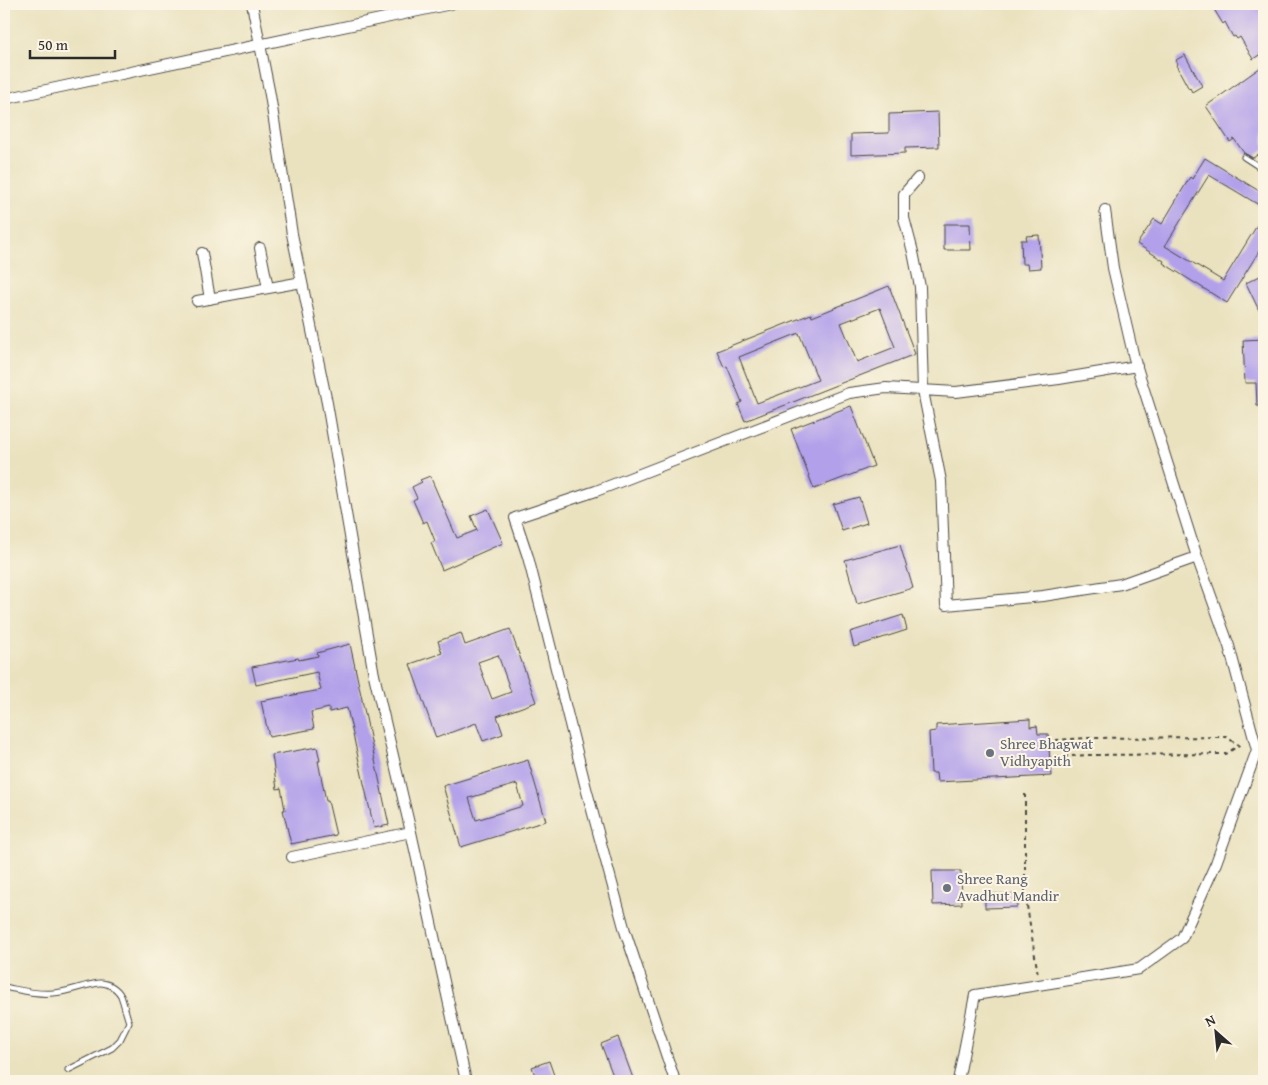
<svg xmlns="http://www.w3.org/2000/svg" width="1268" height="1085" font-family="'Gentium Book Plus',serif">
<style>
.building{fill:#b2a0ea;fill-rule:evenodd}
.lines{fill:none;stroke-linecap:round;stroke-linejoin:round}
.service-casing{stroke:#484641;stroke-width:7}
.minor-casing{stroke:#484641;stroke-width:12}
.path{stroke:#484641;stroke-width:2;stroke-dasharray:4 4;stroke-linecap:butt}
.service{stroke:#fff;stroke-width:5}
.minor{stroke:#fff;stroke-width:10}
.worship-dot{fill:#6b7280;stroke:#fcf5e5;stroke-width:2}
.labels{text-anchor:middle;stroke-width:4;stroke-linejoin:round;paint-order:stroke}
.worship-label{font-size:15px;fill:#5b616d;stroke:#fcf5e5;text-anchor:start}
</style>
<rect width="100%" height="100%" fill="#fcf5e5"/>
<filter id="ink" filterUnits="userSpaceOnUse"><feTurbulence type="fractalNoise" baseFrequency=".02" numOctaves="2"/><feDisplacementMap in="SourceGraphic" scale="10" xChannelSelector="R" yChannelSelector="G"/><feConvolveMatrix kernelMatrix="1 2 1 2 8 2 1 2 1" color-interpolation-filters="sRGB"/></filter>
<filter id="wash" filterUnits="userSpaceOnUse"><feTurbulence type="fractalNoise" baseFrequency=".0096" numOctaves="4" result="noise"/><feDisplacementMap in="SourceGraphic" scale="20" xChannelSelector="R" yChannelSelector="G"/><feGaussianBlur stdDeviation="1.12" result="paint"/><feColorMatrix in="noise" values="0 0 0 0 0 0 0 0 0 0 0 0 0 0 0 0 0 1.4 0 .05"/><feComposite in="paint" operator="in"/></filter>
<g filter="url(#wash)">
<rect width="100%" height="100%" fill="#eae2bf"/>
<g id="blocks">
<path class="building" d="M1213,4H1234L1237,8L1244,4H1264V52L1253,59L1240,37L1237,39L1235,36L1233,37L1225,22L1223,24L1215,11L1216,10Z
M1185,55L1202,86L1192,92L1190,88L1189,89L1176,65L1178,64L1176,60Z
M1264,65V150L1253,158L1244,153L1234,139L1230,142L1206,106Z
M938,112L939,147L905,148V153L851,155V134L889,133V114Z
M1205,158L1264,194V208L1209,175L1165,246L1223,281L1264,214V243L1227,303L1163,263L1164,261L1137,244L1154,219L1162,224L1190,177L1192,179Z
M944,224H970L971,250H944Z
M1039,235L1041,268L1028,269L1027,264H1022L1021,240H1027L1026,236Z
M1262,275L1264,280V321L1246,283Z
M889,286L915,354L745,421L738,404L742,402L727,366L724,367L717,351L811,314L812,317ZM880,308L895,347L857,362L841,323ZM799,333L818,380L757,403L739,357Z
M1264,339V406H1257L1256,383H1245L1243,340Z
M851,406L874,466L814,489L791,429Z
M430,476L457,538L477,530L471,516L488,509L503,543L442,570L431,543L435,541L427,521L423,523L413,500L417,498L412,487L422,482L420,480Z
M859,497L867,523L842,531L833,504Z
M900,545L913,588L857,604L845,560Z
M903,615L907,630L854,647L850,632Z
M510,629L536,702L497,716L503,734L483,741L476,723L436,738L410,664L442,653L438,641L461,633L465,645ZM498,655L511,692L492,699L478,662Z
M350,644L389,825L374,828L347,708L329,712V708L311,712L314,729L269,737L261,701L321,690L317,672L256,685L252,667L298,658L299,660L318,656L317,653Z
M1030,719V727L1037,726L1038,734H1048L1051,776L937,782L936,773H931L929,732L936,731V725Z
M317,747L320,761H318L326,801H328L336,835L291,844L283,810H285L281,788L277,789L272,755Z
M528,760L546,821L461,847L443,786ZM517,784L523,806L476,820L469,798Z
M932,871H961L962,904L933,905Z
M985,894H1016L1017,907L985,908Z
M618,1037L634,1081H615L601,1044Z
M549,1061L556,1081H537L532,1067Z"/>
</g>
</g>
<g filter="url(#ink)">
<use href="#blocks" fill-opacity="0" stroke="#484641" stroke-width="1"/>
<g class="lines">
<g class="service-casing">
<path id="service" d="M1244,157L1264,170
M4,987C20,990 37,995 53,993C69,992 83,985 99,983C107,982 117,988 121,996C124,1004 126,1014 129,1022L120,1040L112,1048L68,1070"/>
</g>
<g class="minor-casing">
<path id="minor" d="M252,4L270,95L292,234L327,403L374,675L411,832L292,857
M4,99L451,4
M918,178L904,194V218L913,252L920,287L923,391L941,481L946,605L1043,596L1121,584L1197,557
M260,248L268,288
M202,253L210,299
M197,301L302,282
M411,832L466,1081
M675,1081L625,931L586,788L528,557L515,518L596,491L849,393L886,388L956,392L1059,379L1137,366
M958,1081L975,995L1139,969L1182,938L1216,863L1257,750L1229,646L1197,557L1134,358L1113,268L1105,210"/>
</g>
<path class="path" d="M1056,757L1087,755L1226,754L1239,745L1226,737L1088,738L1056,740
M1025,794V893L1038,975"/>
<use href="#service" class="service"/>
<use href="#minor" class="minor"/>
</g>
</g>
<g class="worship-dot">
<circle cx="990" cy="753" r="5"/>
<circle cx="947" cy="888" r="5"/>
</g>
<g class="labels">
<g class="worship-label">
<text x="1000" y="749">Shree Bhagwat<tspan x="1000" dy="17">Vidhyapith</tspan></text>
<text x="957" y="884">Shree Rang<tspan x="957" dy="17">Avadhut Mandir</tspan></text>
</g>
</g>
<rect width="1268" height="1085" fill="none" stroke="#fcf5e5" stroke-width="20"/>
<g transform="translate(1216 1032) rotate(333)" stroke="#fcf5e5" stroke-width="4" paint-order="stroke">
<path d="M0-4L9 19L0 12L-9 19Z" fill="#2b2b2b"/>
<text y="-8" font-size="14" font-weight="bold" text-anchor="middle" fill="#2b2b2b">N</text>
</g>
<path d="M30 50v8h85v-8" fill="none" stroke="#2b2b2b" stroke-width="2.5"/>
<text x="38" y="50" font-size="15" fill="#2b2b2b" stroke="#fcf5e5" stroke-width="4" paint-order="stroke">50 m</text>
</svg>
